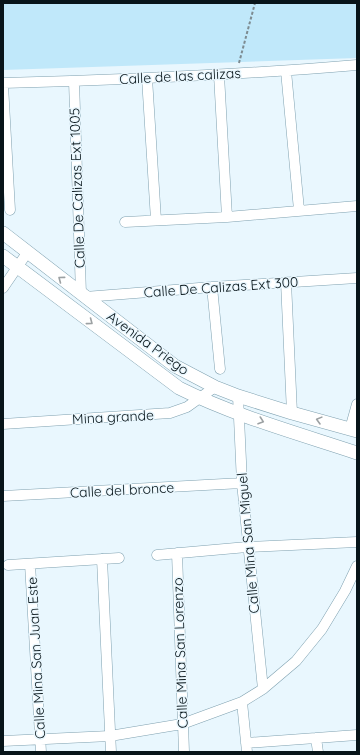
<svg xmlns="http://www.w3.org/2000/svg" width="360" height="755" font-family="Quicksand,sans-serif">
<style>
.green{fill:#c0e8fa}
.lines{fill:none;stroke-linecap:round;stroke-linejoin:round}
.minor-casing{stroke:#7fa1b0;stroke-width:11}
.tertiary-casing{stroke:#7fa1b0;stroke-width:14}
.path{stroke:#7d8b91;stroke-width:2;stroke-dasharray:3 2;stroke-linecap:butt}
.minor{stroke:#fff;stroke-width:10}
.tertiary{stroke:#fff;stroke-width:13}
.oneway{stroke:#9ca1a3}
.labels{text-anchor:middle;stroke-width:3;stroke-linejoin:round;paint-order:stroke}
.street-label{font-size:14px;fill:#071419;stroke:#e9f7fe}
</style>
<rect width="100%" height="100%" fill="#e9f7fe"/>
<path class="green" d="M3,3H357V58L3,70Z"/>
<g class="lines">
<g class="minor-casing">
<path id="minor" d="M286,71L299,210
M219,75L227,217
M147,78L156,220
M74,81L81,294
M3,83C121,80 239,75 357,65
M3,85L10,210
M125,222L227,217L357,206
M286,282L292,413
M212,287L220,369
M3,288L27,253
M85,297L212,287L357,278
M238,396L242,483L263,689
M3,424L170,413L187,407L215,387
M350,429L357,404
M3,496L242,483
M177,553L184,752
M157,555L247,547L357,542
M102,559L111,752
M30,564L41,752
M8,565L119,558
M242,702L247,752
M316,738L318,752
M3,741L110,736L182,724L242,702L263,689L296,661L322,629L345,591L357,566
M246,743L357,735"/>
</g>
<g class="tertiary-casing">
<path id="tertiary" d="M3,233L175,366L215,387L238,396L292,413L357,431
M3,256L179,388C235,416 297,433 357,453"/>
</g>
<path class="path" d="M239,63L255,3"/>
<use href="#minor" class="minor"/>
<use href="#tertiary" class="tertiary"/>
</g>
<defs><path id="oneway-chevron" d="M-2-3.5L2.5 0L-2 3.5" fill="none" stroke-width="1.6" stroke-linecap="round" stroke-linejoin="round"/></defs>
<g class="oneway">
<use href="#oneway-chevron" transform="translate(61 279) rotate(-143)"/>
<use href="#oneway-chevron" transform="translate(90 322) rotate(37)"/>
<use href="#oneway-chevron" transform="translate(319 420) rotate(-165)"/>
<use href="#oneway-chevron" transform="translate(261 421) rotate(19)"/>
</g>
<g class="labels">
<g class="street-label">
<text transform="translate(180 76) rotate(-3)" y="5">Calle de las calizas</text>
<text transform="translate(77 188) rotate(-92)" y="5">Calle De Calizas Ext 1005</text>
<text transform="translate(221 287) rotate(-4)" y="5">Calle De Calizas Ext 300</text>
<text transform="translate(148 343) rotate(36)" y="5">Avenida Priego</text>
<text transform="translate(113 417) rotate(-3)" y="5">Mina grande</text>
<text transform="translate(122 490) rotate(-3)" y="5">Calle del bronce</text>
<text transform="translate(248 543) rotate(-95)" y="5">Calle Mina San Miguel</text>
<text transform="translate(180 653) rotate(-92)" y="5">Calle Mina San Lorenzo</text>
<text transform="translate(36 658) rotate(-93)" y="5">Calle Mina San Juan Este</text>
</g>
</g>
<rect width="360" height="755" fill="none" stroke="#071419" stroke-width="8"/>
</svg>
